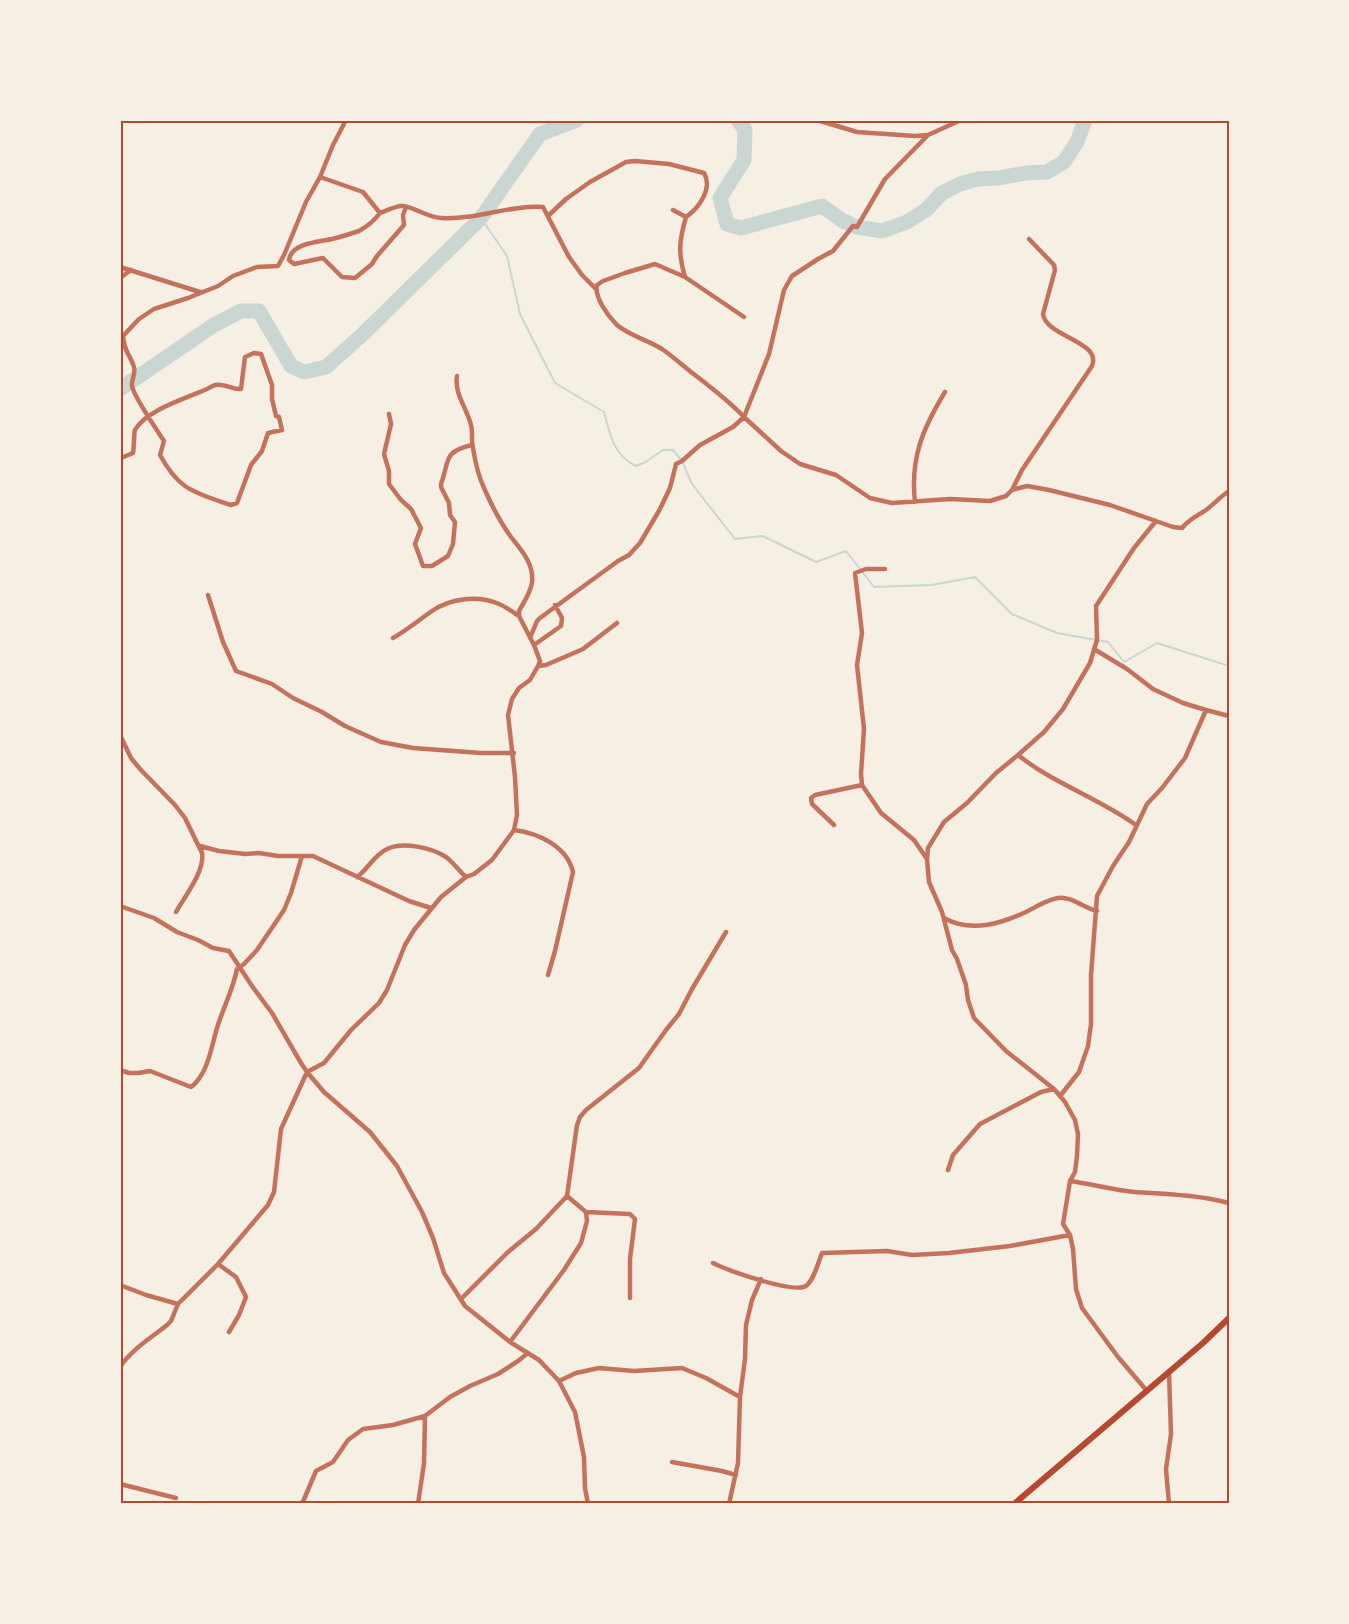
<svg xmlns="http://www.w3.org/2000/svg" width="1349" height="1624" font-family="Ubuntu,sans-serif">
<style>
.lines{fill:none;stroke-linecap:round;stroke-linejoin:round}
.stream{stroke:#c9d6d2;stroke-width:2}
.river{stroke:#c9d6d2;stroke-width:15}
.minor{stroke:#c5725c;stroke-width:4.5}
.secondary{stroke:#b5482f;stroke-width:6}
.neatline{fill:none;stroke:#b5482f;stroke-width:2}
</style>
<rect width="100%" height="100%" fill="#f6efe4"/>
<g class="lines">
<path class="stream" d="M481,218L507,256L520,314L555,383L604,412C610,434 613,455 636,466L644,463L663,450H673L682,461L692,484L735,539L763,536L816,562L846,551L874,587L932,585L975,577L1012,614L1057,633L1108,642L1124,662L1157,643L1229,666"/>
<path class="river" d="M738,120L745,130L744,160L720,198L727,224L741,228L822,206L843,221L857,227L882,231L907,222L926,210L942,193L960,184L978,179L999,178L1026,173L1047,172L1064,162L1077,142L1085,120
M120,389L214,325L241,311H259L291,366L304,372L326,367L363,334L481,218L540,134L577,120"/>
<path class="minor" d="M346,120L333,145L320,177L363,192L380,213C386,211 395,206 402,206C413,206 428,218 442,218C476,220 509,205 543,207L569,257L582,275L596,289
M817,120L857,132L915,136L928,135L961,120
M928,135L885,179L857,227L853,226L833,251L818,259L792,276L784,290L769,354L744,417L781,451L800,464L836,475L870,498L892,503L950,499L990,501L1006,496L1012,490L1027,486L1049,490L1110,505L1173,527L1182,528C1189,519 1197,516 1206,510C1214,504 1220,497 1229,491
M673,210L686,217C679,241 678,253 685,277
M380,213C374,221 368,226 359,231C350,234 341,237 332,239C318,242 291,243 289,260L294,264L323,258L342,277L355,278L372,264L377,256L404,225L403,215L406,207
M548,216L566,199L590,182L626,162L635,161L669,164L704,173C713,188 699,208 686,217
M120,267L200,292
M120,278L131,270
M389,414L391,424L384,454L389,471V484L401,500L411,509L421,528L415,544L423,566H432L448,556L453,544L455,522L450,515L449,503L441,487V484C450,459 443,452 472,445
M120,463L121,458L133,453C134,448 134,432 135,430C146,410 187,398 207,389C209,388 212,386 215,385C225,383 232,390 241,389L245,357L254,353L261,354L272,385V399L276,416L279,417L282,430L268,433L262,451L251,465L237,503L231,505C216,500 198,495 185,486C175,479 166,466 160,455L164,441C158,432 133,394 132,386C131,380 136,374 134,367C130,354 124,352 123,336L139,319L154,309L188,298L218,286L233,276L257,267L278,266L284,255L306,202L320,177
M1012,490L1022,470L1092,366C1102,341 1046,337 1043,314L1055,270L1054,265L1029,239
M915,502C910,458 923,428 945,392
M885,569H866L855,573L862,633L857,665L864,729L861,774L862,785L881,813L914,840L927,859
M208,595L223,642L236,671L272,684L293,698L322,712L345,726L381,742L413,748L481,753H514
M393,638C407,630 419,620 432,611C451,598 478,595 499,604C506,607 513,612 519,616
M530,638L537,621L540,618L618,561L629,555L640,543L660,509L670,488L676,464L682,461L700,445L733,427L744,417C728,400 709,386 691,372C681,364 672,356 662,349C648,340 630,336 617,325C608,316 594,297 597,285L603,281L625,273L655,264L685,277L744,317
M534,645L561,626L562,618L555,605
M1094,649L1127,669L1153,689L1183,703L1206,710
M538,666L546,665L583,649L617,623
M120,735L131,758L140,769L175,805L185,818L202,853C205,871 185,896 176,912
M1018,755C1054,784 1099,798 1136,825
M834,825L812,804L811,798L815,795L862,785
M514,830C538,833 567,846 573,872L555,951L548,975
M200,846L219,851L245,854L259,853L278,856H313L409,901L431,908
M357,877C368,869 374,855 387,849C403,841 432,848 446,857C453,862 459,871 466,877
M120,906L154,918L177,932L198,940L213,948L229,951L252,986L272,1013L301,1063L307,1072L324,1092L370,1132L397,1166L422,1212L433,1238L444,1273L465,1306L510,1342L539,1360L559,1381L575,1412L584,1457L585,1488L588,1504
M944,918C971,933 1001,924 1028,911C1037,906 1047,900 1058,898C1071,896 1084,908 1097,911
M120,1070L129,1073H138L150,1071L191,1087C208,1074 211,1048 217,1028C223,1008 233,990 237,969L244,964L257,950L284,910L291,893L302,856
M1060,1096L1079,1072L1088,1046L1091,1024V975L1097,896L1113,866L1129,842L1147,804L1162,788L1185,758L1206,710L1229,716
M948,1170L953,1155L980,1124L1041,1092L1054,1089
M1070,1181C1092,1184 1113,1190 1135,1192C1167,1194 1198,1195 1229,1203
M586,1212L630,1214L635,1219L630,1259V1298
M713,1263C727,1270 793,1294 806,1286C814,1280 818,1263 822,1253L887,1251L912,1255L949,1253L1010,1246L1070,1235
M218,1264L236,1277L246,1297L239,1315L229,1332
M120,1285L146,1295L178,1304
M461,1299L508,1252L536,1229L567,1196L577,1125L580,1117L586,1110L639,1068L666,1030L679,1014L692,989L726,932
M510,1342L564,1270L581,1243L587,1221L586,1212L567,1196
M120,1367C132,1349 151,1338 167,1325L171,1321L178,1304L218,1264L268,1205L274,1192L281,1129L307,1072L324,1063L351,1030L379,1003L387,990L405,945L414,930L441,897L466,877L474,874L492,860L514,830L517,815L515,777L508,715L512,699L519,688L530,680L538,666L540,661L534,645L519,616V611C524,602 531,592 532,582C534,563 521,550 511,537C500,522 491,504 484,488C478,475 475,461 473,448C471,440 473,432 471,425C467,408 454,394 457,376
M1169,1372L1171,1434L1166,1469L1169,1504
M559,1381L576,1373L599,1368L634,1371L682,1368L706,1378L740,1397
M1147,1391L1118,1357L1082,1308L1076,1289L1073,1249L1070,1235L1063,1224L1070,1181L1075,1172L1077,1156L1078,1134L1075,1120L1065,1102L1054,1089L1006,1051L974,1018L968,1000L966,985L957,959L952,950L942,912L929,882L927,859L928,848L944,822L967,803L996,773L1018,755L1044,732L1063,709L1090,663L1097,640L1096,606L1134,548L1156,521
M672,1462L722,1471L736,1475
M120,1484L176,1498
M302,1504L316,1471L333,1462L348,1440L363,1429L393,1425L425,1416L450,1397L470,1386L498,1374L518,1361L528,1353
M418,1504L424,1463L425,1416
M729,1504L738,1463L740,1397L745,1359L746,1325L752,1300L761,1279"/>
<path class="secondary" d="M1014,1504L1203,1343L1229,1318"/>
</g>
<rect width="1349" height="1624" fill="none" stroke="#f6efe4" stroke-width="243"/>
<rect x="122" y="122" width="1106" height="1380" class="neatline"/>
</svg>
